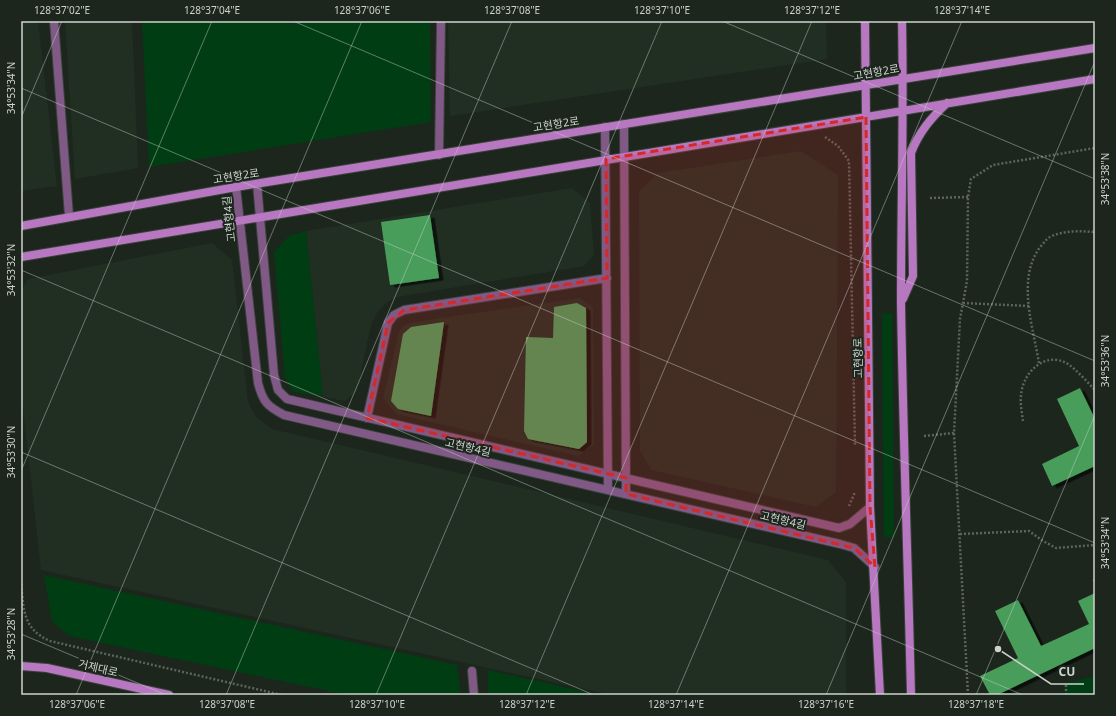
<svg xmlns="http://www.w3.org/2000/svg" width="1116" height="716" font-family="'Noto Sans','Noto Sans KR',sans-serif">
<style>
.built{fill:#202f22}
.green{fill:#003d13}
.building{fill:#4a9d5a;filter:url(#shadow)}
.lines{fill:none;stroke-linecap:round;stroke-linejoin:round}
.street-casing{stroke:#384239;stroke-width:10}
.secondary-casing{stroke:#384239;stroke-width:10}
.path{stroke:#5c645d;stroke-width:2.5;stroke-dasharray:2 2;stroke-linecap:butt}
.street{stroke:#815987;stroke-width:8}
.secondary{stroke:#b777c1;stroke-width:8}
.marked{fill:#d62828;fill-opacity:0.2;stroke:#d62828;stroke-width:3;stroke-dasharray:8 5;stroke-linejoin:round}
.ticks{fill:none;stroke:#cdd3ce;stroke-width:1;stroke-opacity:0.45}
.labels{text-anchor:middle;stroke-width:4;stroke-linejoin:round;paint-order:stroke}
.street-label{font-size:11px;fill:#cdd3ce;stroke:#1c261d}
.leader{fill:none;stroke:#cdd3ce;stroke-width:1.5}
.callout-dot{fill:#cdd3ce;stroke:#1c261d;stroke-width:1.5}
.callout-label{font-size:12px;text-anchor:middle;font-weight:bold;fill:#cdd3ce;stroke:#1c261d;stroke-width:4;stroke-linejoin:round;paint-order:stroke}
.neatline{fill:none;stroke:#cdd3ce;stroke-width:1.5}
.ticks-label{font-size:10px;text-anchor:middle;fill:#cdd3ce}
</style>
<defs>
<filter id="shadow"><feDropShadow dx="4.5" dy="2.5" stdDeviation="0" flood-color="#0009"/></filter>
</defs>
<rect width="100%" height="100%" fill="#1c261d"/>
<path class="built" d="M21,21H38L57,186L21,191Z
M65,21H132L138,168L75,179Z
M448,21H826L827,59L450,116Z
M801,151L838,175L836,492L816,507L651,470L640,450L639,191L658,173Z
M572,188L590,203L594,255L584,266L397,297L386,303L377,313L371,325L357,391L345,401L323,397L306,231Z
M212,243L232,260L248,402L256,417L272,429L828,560L846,582V695H612L41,570L21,389V291L28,279Z
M580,298L593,307L594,445L578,456L396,414L383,398L399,332L403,326L414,322Z"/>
<path class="green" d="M142,21H430L431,122L149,167Z
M306,231L323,396L293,392L285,378L274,252L289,236Z
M892,313L894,537H884L882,314Z
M44,575L457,665L461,695H347L69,636L52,622Z
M488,670L600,695H488Z
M1095,676V695H1064L1066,683Z"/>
<path class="building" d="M430,215L439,278L390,285L381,222Z
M577,303L586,308L587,442L579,449L528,439L524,431L526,337L553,338L554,307Z
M444,322L431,416L398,409L391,401L403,334L411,327Z
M1080,388L1095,419V466L1052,486L1042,464L1079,446L1057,399Z
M1095,593V648L997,695H990L980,676L1018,658L995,611L1018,600L1041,646L1089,624L1078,601Z"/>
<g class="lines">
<g class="street-casing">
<path id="street" d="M54,21L69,216
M624,124L626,494
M605,127L608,490
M439,155L441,21
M257,184L274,375L278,390L287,399L839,528L850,524L870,507
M236,187L258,383C263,402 267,406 284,415L840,544L854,548L875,567
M367,418L388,323L394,315L404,310L607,278
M472,671L474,695"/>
</g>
<g class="secondary-casing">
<path id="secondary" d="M865,21L870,507L880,695
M902,21C904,115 901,208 901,302C903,433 908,564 911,695
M21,226L236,187L1095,48
M21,257L1095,79
M903,299L913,276L911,153C919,132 931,118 947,103
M21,666L47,668L169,695"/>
</g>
<path class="path" d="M825,137L838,146L849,161L855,445
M930,198L968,197
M963,303L1029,306
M1039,363C1033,327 1016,277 1041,246C1044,243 1046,239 1050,237C1064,230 1080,231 1095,232
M1023,421C1022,413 1020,404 1021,396C1022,373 1045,350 1068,364C1078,371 1087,382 1095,390
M924,436L954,433
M849,506L855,492
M960,534L1029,531L1043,541L1056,548L1095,545
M1093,581L1095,580
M21,584C24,611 23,629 50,641L282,695
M968,695L954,433L960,319L967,281L968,197L971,179L993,165L1095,148
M1066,695V683"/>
<use href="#street" class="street"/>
<use href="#secondary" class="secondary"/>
</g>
<path class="marked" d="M866,117L870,507L875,567L854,548L626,494V478L367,418L388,323L404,310L607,278L606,159Z"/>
<path class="ticks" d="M293,21L1095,361M722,21L1095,179M21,88L1095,543M21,118L62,21M21,270L1023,695M21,452L594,695M21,471L212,21M21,634L166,695M76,695L362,21M226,695L512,21M376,695L662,21M526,695L812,21M676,695L962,21M826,695L1095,61M976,695L1095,415"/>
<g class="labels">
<g class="street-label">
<text transform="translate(876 72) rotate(-10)" y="4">고현항2로</text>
<text transform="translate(556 124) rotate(-9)" y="4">고현항2로</text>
<text transform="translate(236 176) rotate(-9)" y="4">고현항2로</text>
<text transform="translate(229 219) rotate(-96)" y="4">고현항4길</text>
<text transform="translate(858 358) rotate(-91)" y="4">고현항로</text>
<text transform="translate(468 447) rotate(13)" y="4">고현항4길</text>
<text transform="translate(783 520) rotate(13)" y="4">고현항4길</text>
<text transform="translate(98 668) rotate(13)" y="4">거제대로</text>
</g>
</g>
<path class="leader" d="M998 649L1051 684H1084"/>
<circle class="callout-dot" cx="998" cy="649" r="4"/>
<g class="callout-label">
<text x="1067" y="676">CU</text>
</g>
<rect width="1116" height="716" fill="none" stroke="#1c261d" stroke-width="44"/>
<rect x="22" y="22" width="1072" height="672" class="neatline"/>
<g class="ticks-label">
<text x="62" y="14">128°37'02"E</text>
<text x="212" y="14">128°37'04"E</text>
<text x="362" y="14">128°37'06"E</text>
<text x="512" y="14">128°37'08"E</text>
<text x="662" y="14">128°37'10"E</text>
<text x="812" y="14">128°37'12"E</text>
<text x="962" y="14">128°37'14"E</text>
<text transform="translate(11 88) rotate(-90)" y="4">34°53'34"N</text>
<text transform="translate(1105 179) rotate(-90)" y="4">34°53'38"N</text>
<text transform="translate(11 270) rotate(-90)" y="4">34°53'32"N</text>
<text transform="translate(1105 361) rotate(-90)" y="4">34°53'36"N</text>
<text transform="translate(11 452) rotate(-90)" y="4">34°53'30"N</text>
<text transform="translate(1105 543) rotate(-90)" y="4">34°53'34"N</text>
<text transform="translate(11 634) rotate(-90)" y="4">34°53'28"N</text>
<text x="77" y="708">128°37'06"E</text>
<text x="227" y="708">128°37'08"E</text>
<text x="377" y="708">128°37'10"E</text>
<text x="527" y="708">128°37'12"E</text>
<text x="676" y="708">128°37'14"E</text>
<text x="826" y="708">128°37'16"E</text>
<text x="976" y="708">128°37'18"E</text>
</g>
</svg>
